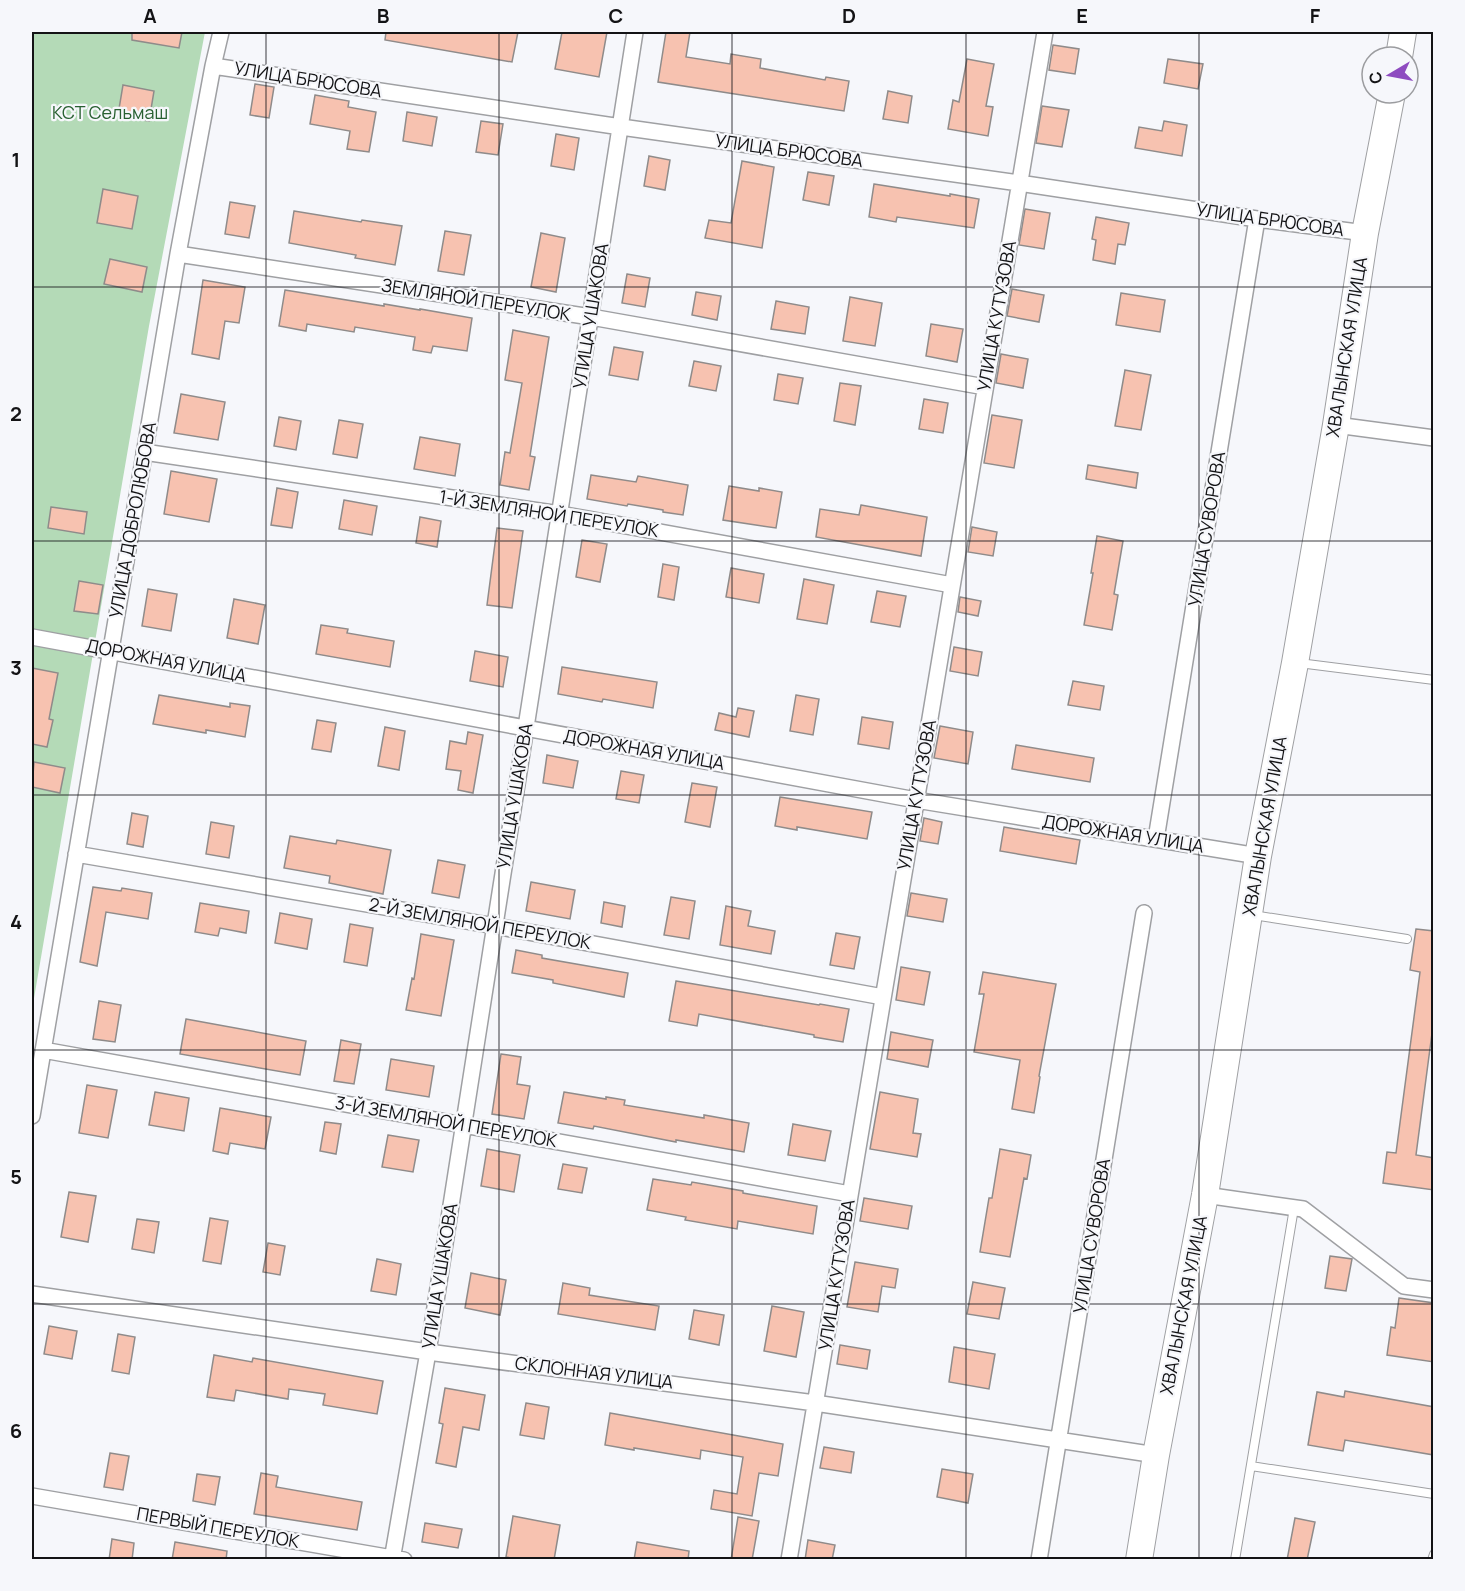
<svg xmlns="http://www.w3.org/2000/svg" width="1465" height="1591" font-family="Manrope,sans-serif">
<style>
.green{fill:#b4dab7}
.building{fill:#f7c2b0;stroke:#8f8b8a;stroke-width:1.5}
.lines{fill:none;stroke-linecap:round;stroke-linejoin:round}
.lane-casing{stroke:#9fa0a3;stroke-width:10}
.street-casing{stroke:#9fa0a3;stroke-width:18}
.primary-casing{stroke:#9fa0a3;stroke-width:28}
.lane{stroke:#fff;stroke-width:8}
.street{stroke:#fff;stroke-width:15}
.primary{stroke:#fff;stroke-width:26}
.grid{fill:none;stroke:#131315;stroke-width:1.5;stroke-opacity:0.55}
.labels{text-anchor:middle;stroke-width:4.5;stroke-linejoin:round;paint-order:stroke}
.street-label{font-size:18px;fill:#131315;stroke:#f6f7fb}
.park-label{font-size:18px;fill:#286031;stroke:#f6f7fb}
.neatline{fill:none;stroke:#131315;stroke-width:2}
.grid-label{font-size:20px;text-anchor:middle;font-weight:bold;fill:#131315}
</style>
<rect width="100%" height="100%" fill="#f6f7fb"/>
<path class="green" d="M32,32H205L149,326L32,1010Z"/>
<path class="building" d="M132,32H182L179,48L132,40Z
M386,32H518L512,62L385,40Z
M562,32H607L599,77L555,69Z
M666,32H690L686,57L730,64L731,54L761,59L760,68L825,80L826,77L849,81L844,111L658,82Z
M1053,45L1079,49L1075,74L1049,70Z
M967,59L994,64L986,106L993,107L988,136L948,129L953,100L959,102Z
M1168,59L1203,64L1198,89L1164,83Z
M255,84L274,87L269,118L250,115Z
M123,85L154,91L149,121L118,115Z
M888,91L912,96L908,123L883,119Z
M315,95L349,101L348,107L376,112L369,152L347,149L350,131L310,124Z
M1042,106L1069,110L1062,147L1036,143Z
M407,112L437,117L432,146L403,141Z
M481,121L503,124L498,155L476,152Z
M1164,121L1187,125L1182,156L1135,148L1139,127L1162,131Z
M556,134L579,138L574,170L551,166Z
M649,156L670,160L665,190L644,186Z
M742,161L774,167L762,248L705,238L709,220L731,223Z
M808,172L834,176L829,205L803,200Z
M874,184L950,196V194L979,199L974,228L897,217L896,222L869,217Z
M103,189L138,196L132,229L97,223Z
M230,202L255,206L249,238L225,234Z
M1025,209L1050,213L1044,249L1019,245Z
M294,211L361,222L362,220L402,226L395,265L355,258L356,255L289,243Z
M1096,217L1129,223L1125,245L1118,244L1115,264L1093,260L1096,240L1092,239Z
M445,231L471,235L464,275L438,271Z
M541,233L565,238L556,292L531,287Z
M110,259L147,267L142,292L104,284Z
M627,274L650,278L645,307L622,303Z
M203,280L245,287L239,323L225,321L219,359L192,354Z
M1012,289L1044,295L1039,322L1007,316Z
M285,290L384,306V304L420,310V309L472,318L467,351L433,346L431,353L413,350L415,337L355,327L354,332L307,324L306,331L279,326Z
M696,292L721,296L717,320L692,315Z
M1121,293L1165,300L1160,332L1116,325Z
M850,297L882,303L875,346L843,341Z
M776,301L809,307L805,334L771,329Z
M931,324L963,329L957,362L926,356Z
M513,330L549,337L530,456L535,457L529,490L500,485L505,452L510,453L522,383L505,380Z
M614,347L643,352L638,380L609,375Z
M1001,354L1028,359L1023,388L996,383Z
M694,361L721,366L716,391L689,386Z
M1125,370L1151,375L1141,430L1115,426Z
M778,374L803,378L798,404L774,400Z
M840,383L861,386L855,425L834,421Z
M181,394L225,402L218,440L174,433Z
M924,399L948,403L943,433L919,429Z
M992,415L1022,420L1014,468L984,463Z
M279,417L301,421L296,450L274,446Z
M339,420L363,424L357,458L333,454Z
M420,437L460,444L455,476L414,469Z
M1088,465L1138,473L1136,488L1086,479Z
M171,471L217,479L209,522L164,514Z
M591,475L636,482L638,476L688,485L683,515L663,512V510L628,504L627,506L587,499Z
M729,486L759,491V488L782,492L776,528L723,520Z
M277,488L298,492L292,528L271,525Z
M344,500L377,506L372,535L339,529Z
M861,505L927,517L921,556L816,537L820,509L859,515Z
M51,507L87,512L84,534L48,528Z
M420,517L441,521L437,547L416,543Z
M972,527L997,532L993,556L968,552Z
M497,528L523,531L512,608L487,605Z
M1097,536L1123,541L1114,594L1118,595L1112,630L1084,625L1093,573H1091Z
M582,540L607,544L600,582L576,577Z
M663,564L679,567L674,600L658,597Z
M731,568L764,574L759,603L726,597Z
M804,579L834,585L827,624L797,619Z
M79,581L103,585L98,614L74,611Z
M148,589L177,594L171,631L142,626Z
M877,591L906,596L900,627L871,622Z
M960,597L981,601L978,616L958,612Z
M234,599L265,605L258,644L227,638Z
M321,625L348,629L347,633L394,641L390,667L316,654Z
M954,647L982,652L978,676L950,671Z
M475,651L508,657L503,687L470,681Z
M562,667L657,682L653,708L603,699L602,702L558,694Z
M32,668L58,673L49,719L53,720L47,747L32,744Z
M1073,681L1104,686L1100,710L1068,705Z
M159,695L230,707V703L250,706L245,737L206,730V733L153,724Z
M796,695L819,699L813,735L790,731Z
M738,708L754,711L749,737L715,730L719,713L736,717Z
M862,717L893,722L889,749L858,744Z
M317,720L336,723L331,752L312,749Z
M940,726L973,732L968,764L934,758Z
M385,727L405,731L399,770L378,766Z
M468,732L483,735L473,793L458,790L461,771L446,769L450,741L466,744Z
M1016,745L1094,758L1090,782L1012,769Z
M547,755L578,761L573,788L543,783Z
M34,762L65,768L60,793L32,787Z
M621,771L644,775L639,803L616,799Z
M692,783L717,787L710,827L685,822Z
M780,797L872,812L867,839L797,827V830L775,826Z
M132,813L148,816L143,847L127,844Z
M924,818L942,822L938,844L920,841Z
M211,822L234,826L229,858L206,854Z
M1004,827L1080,840L1076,864L1000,851Z
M290,836L336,844L337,840L391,850L383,894L329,883L330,876L284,868Z
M438,860L465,865L459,898L432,893Z
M531,882L575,890L570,919L526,911Z
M93,887L121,891L122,888L152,893L148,919L106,912L97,966L80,962Z
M911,893L947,899L943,922L907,916Z
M671,897L695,901L689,939L664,935Z
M604,902L625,906L622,927L601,923Z
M200,903L249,911L246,933L220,928L218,936L195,932Z
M726,906L751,911L748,926L775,931L771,954L720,945Z
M280,913L312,919L307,949L275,943Z
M350,924L373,928L367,966L344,962Z
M1416,929L1434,931V1018L1416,1155L1434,1158V1190L1383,1183L1387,1152L1396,1153L1420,972L1410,970Z
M836,933L860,937L854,969L830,965Z
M421,934L454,940L441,1016L406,1010L412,978L414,979Z
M516,950L542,955V958L628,973L624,997L553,983V980L512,973Z
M901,967L930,972L924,1005L896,1000Z
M983,972L1056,984L1039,1076L1040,1077L1034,1113L1012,1109L1020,1060L974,1052L984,994H979Z
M676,981L819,1005L820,1004L849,1009L843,1042L814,1037V1035L699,1014L697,1026L669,1021Z
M99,1001L121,1005L115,1042L93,1039Z
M186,1019L306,1041L300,1075L180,1054Z
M891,1032L933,1040L928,1067L887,1059Z
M341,1040L361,1044L354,1084L334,1081Z
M501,1054L521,1057L517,1084L530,1086L524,1119L492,1114Z
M391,1059L434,1066L429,1097L386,1090Z
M87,1085L117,1090L108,1138L79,1133Z
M155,1092L189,1098L184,1131L149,1125Z
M564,1092L606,1099V1097L625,1100L624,1105L704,1118V1115L749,1123L744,1152L676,1140V1142L594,1126L593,1129L558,1123Z
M880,1092L918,1099L913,1133L921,1134L917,1157L870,1149Z
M220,1108L271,1117L265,1149L230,1143L228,1154L213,1151Z
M325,1122L341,1124L336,1154L320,1151Z
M793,1124L831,1131L825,1161L788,1155Z
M388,1135L419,1140L413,1172L382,1167Z
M487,1149L520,1155L514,1192L481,1186Z
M1000,1149L1031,1155L1027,1179L1024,1178L1010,1257L980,1252L989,1198H992Z
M563,1164L587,1168L582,1193L558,1189Z
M653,1179L691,1185L692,1182L743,1191V1193L817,1206L813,1234L738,1221L737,1229L685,1220L686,1217L647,1210Z
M69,1192L96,1196L88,1242L61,1237Z
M864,1198L912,1206L908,1229L860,1221Z
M210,1218L228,1221L221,1264L203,1261Z
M137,1219L159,1222L154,1253L132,1249Z
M268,1243L285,1246L280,1275L263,1272Z
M1330,1256L1352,1259L1346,1291L1325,1288Z
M377,1259L401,1264L396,1295L371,1291Z
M855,1262L898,1269L895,1288L882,1286L878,1312L847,1307Z
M471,1273L506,1280L500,1315L465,1308Z
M973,1282L1005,1288L999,1319L967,1314Z
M563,1283L590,1288L589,1295L659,1306L655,1330L558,1314Z
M1399,1298L1434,1303V1362L1387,1355L1391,1327L1395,1328Z
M772,1306L804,1312L796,1357L764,1351Z
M694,1310L724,1315L719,1345L689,1339Z
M49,1326L77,1331L72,1359L44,1354Z
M118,1334L135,1337L129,1374L112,1371Z
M840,1345L870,1350L867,1369L837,1364Z
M954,1347L995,1354L989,1389L949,1382Z
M214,1355L252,1362L253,1358L383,1381L377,1414L323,1405L325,1394L289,1389L288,1399L236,1390L234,1401L207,1397Z
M445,1388L485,1395L479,1430L463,1427L456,1467L436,1463L443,1424L439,1423Z
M1345,1391L1434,1407V1455L1345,1440L1343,1451L1308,1445L1317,1392L1344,1397Z
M526,1403L549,1407L544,1439L520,1435Z
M610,1413L783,1444L778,1476L759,1473L752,1516L711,1509L714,1490L737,1494L743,1457L701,1450L700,1459L634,1448V1450L605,1445Z
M824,1447L854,1452L851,1473L820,1468Z
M110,1453L129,1456L123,1490L104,1487Z
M942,1469L973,1474L968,1503L937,1497Z
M261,1473L278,1476L276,1487L362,1502L357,1530L254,1514Z
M197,1474L220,1477L215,1505L193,1501Z
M513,1516L560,1525L554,1560H521L506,1557Z
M738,1517L759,1521L752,1560H731Z
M1295,1518L1315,1522L1307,1560H1287Z
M425,1523L462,1529L458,1548L422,1542Z
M112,1539L134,1543L132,1560H109Z
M808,1540L835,1545L832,1560H805Z
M175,1542L227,1551L226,1560H172Z
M637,1542L689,1551L688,1560H634Z"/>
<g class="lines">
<g class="lane-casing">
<path id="lane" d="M1299,663L1434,680
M1253,915L1407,939
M1251,1466L1434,1494
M1235,1560L1294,1208
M1432,1560L1434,1554"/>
</g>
<g class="street-casing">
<path id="street" d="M213,66L621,127L1019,183L1257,219L1365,233
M178,254L591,317L985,387
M1336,425L1434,438
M144,452L560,514L952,585
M32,637L916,800L1258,856
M1156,839L1257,219
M76,854L495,926L883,997
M43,1050L850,1194
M32,1116L178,254L213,66L221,32
M1205,1195L1303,1209L1404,1286L1434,1290
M32,1294L428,1352L815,1403L1156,1455
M32,1496L404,1560
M392,1560L428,1352L635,32
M789,1560L1045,32
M1039,1560L1144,913"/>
</g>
<g class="primary-casing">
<path id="primary" d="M1399,57L1403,32
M1139,1560L1156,1455L1205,1195L1258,856L1295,663L1336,425L1365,233L1392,93"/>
</g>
<use href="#lane" class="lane"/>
<use href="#street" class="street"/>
<use href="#primary" class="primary"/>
</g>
<path class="grid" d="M266,32V1560M499,32V1560M732,32V1560M966,32V1560M1199,32V1560M32,287H1434M32,541H1434M32,795H1434M32,1050H1434M32,1304H1434"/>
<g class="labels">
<g class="street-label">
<text transform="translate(308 80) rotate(9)" y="6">УЛИЦА БРЮСОВА</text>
<text transform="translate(789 151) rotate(8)" y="6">УЛИЦА БРЮСОВА</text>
<text transform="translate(1270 220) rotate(8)" y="6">УЛИЦА БРЮСОВА</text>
<text transform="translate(476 300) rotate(9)" y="6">ЗЕМЛЯНОЙ ПЕРЕУЛОК</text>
<text transform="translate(591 316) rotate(-81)" y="6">УЛИЦА УШАКОВА</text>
<text transform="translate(997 316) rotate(-80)" y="6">УЛИЦА КУТУЗОВА</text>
<text transform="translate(1347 347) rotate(-81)" y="6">ХВАЛЫНСКАЯ УЛИЦА</text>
<text transform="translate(549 514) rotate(9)" y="6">1-Й ЗЕМЛЯНОЙ ПЕРЕУЛОК</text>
<text transform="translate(133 520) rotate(-80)" y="6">УЛИЦА ДОБРОЛЮБОВА</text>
<text transform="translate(1207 529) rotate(-81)" y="6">УЛИЦА СУВОРОВА</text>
<text transform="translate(166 661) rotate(11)" y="6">ДОРОЖНАЯ УЛИЦА</text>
<text transform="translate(644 750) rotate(10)" y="6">ДОРОЖНАЯ УЛИЦА</text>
<text transform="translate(917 795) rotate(-80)" y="6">УЛИЦА КУТУЗОВА</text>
<text transform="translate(515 796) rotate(-81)" y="6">УЛИЦА УШАКОВА</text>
<text transform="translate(1265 826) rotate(-80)" y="6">ХВАЛЫНСКАЯ УЛИЦА</text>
<text transform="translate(1123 834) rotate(9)" y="6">ДОРОЖНАЯ УЛИЦА</text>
<text transform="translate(480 924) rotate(10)" y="6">2-Й ЗЕМЛЯНОЙ ПЕРЕУЛОК</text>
<text transform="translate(446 1122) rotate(10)" y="6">3-Й ЗЕМЛЯНОЙ ПЕРЕУЛОК</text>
<text transform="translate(1092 1236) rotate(-81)" y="6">УЛИЦА СУВОРОВА</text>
<text transform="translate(837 1275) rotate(-81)" y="6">УЛИЦА КУТУЗОВА</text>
<text transform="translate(440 1276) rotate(-81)" y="6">УЛИЦА УШАКОВА</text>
<text transform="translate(1184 1305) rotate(-79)" y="6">ХВАЛЫНСКАЯ УЛИЦА</text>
<text transform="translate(594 1373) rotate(7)" y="6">СКЛОННАЯ УЛИЦА</text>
<text transform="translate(218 1528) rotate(10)" y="6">ПЕРВЫЙ ПЕРЕУЛОК</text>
</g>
<g class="park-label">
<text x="110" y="119">КСТ Сельмаш</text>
</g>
</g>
<rect width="1465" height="1591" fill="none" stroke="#f6f7fb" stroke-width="66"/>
<g transform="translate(1390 75) rotate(260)"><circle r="28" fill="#f6f7fb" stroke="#9b9c9f" stroke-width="1.5"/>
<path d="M0-4.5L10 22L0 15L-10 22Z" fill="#8e4bc0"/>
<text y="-9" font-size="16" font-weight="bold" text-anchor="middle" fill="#131315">С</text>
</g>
<rect x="33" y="33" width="1399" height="1525" class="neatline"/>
<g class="grid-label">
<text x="150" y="23">A</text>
<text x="383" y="23">B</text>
<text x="616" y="23">C</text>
<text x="849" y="23">D</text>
<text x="1082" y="23">E</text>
<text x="1315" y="23">F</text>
<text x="16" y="167">1</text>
<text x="16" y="421">2</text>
<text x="16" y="675">3</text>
<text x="16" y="929">4</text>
<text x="16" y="1184">5</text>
<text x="16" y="1438">6</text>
</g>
</svg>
